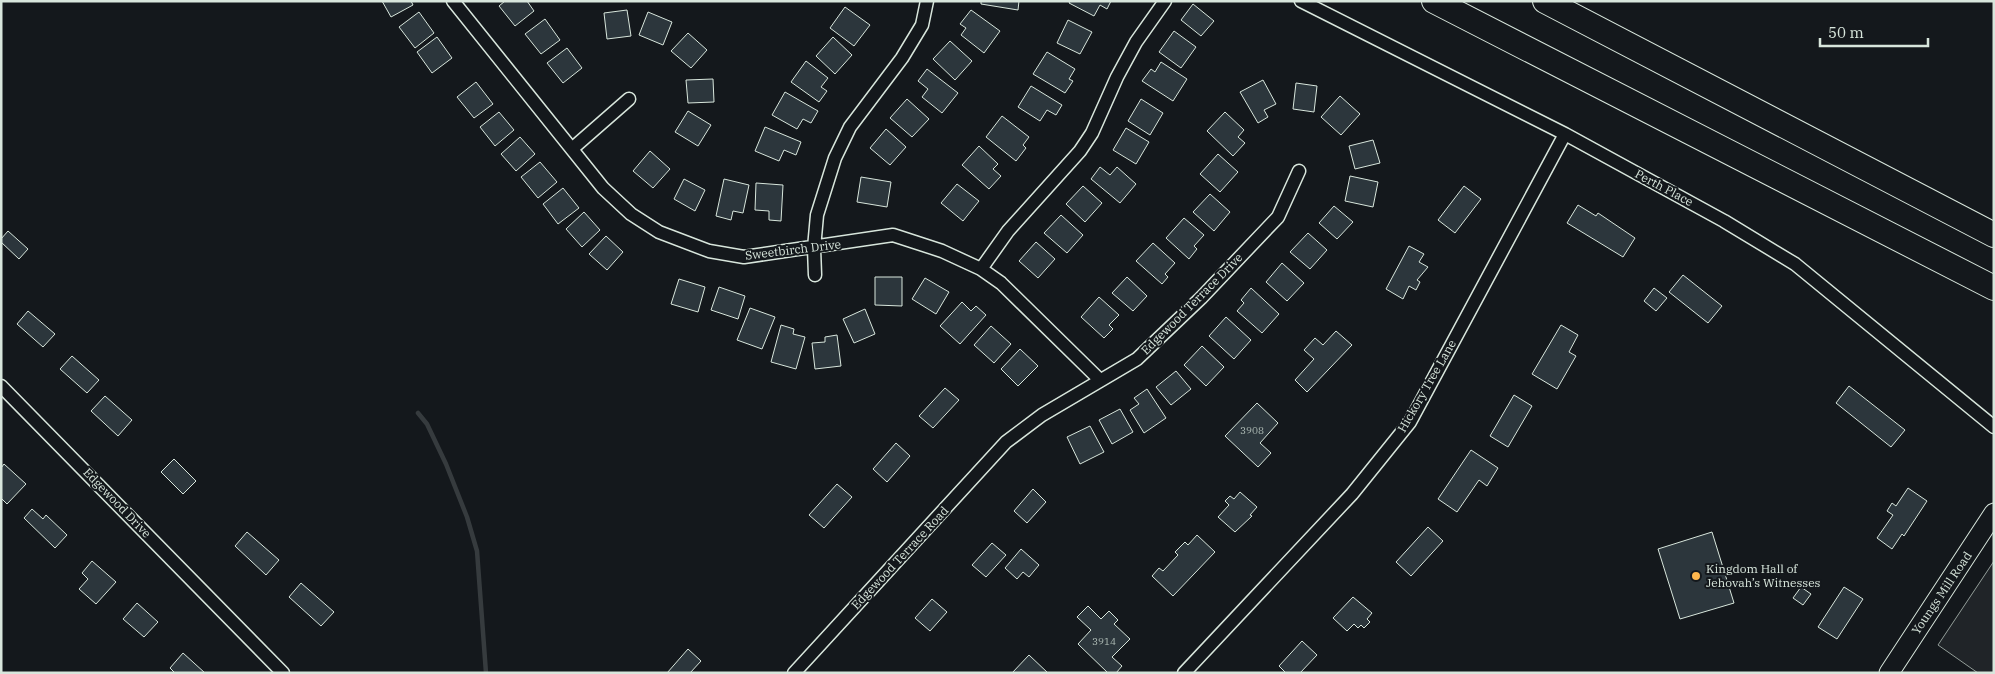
<svg xmlns="http://www.w3.org/2000/svg" width="1995" height="674" font-family="'IBM Plex Serif',serif">
<style>
.green{fill:#202428;stroke:#939e99}
.lines{fill:none;stroke-linecap:round;stroke-linejoin:round}
.stream{stroke:#363b3e;stroke-width:4.5}
.building{fill:#2c363c;stroke:#d8e6dc}
.street-casing{stroke:#d8e6dc;stroke-width:15}
.secondary-casing{stroke:#d8e6dc;stroke-width:21}
.highway-casing{stroke:#d8e6dc;stroke-width:26}
.street{stroke:#14181c;stroke-width:12}
.secondary{stroke:#14181c;stroke-width:19}
.highway{stroke:#14181c;stroke-width:24}
.poi-dot{fill:#ffb74d;stroke:#14181c;stroke-width:2}
.labels{text-anchor:middle;stroke-width:4;stroke-linejoin:round;paint-order:stroke}
.number-label{font-size:10px;fill:#adbab4}
.street-label{font-size:12px;fill:#d8e6dc;stroke:#14181c}
.poi-label{font-size:12px;fill:#d8e6dc;stroke:#14181c;text-anchor:start}
</style>
<rect width="100%" height="100%" fill="#14181c"/>
<path class="green" d="M1994,561V673H1978L1938,645Z"/>
<g class="lines">
<path class="stream" d="M418,413L427,424L446,464L467,517L477,551L486,673"/>
</g>
<path class="building" d="M382,1H411L413,5L391,17Z
M505,1H527L534,11L515,26L499,6Z
M981,1H1019L1018,10L981,4Z
M1070,1H1111L1107,9L1100,5L1094,16L1069,3Z
M1193,4L1214,21L1201,36L1181,20Z
M845,7L870,25L854,46L830,28Z
M627,10L631,36L607,39L604,13Z
M971,10L1000,31L984,53L961,35L966,28L960,24Z
M419,12L434,33L415,48L399,27Z
M648,12L672,22L663,45L639,35Z
M545,19L560,40L541,54L525,34Z
M1068,20L1092,32L1080,54L1057,43Z
M1174,31L1196,47L1181,68L1159,52Z
M688,33L707,50L691,68L671,51Z
M437,37L452,58L432,73L417,52Z
M833,37L852,55L835,74L816,56Z
M950,41L972,61L955,80L933,59Z
M567,48L582,68L563,83L547,63Z
M1047,52L1075,69L1069,79L1073,81L1065,93L1033,74Z
M806,61L828,78L821,87L827,91L819,102L791,82Z
M1161,62L1187,79L1173,101L1142,81L1151,69L1155,72Z
M927,69L958,93L942,113L922,97L928,89L918,81Z
M713,79L714,102L688,103L686,80Z
M1263,80L1276,104L1264,110L1268,117L1258,123L1240,92Z
M476,82L493,104L474,118L457,97Z
M1296,83L1317,86L1314,112L1293,109Z
M1031,86L1062,105L1056,115L1047,110L1040,121L1018,107Z
M785,92L818,111L811,123L803,119L797,129L772,115Z
M1340,96L1360,114L1341,135L1321,117Z
M907,99L929,119L912,137L890,118Z
M1141,99L1163,113L1150,135L1128,121Z
M688,111L711,125L698,146L675,132Z
M499,112L514,130L495,146L480,127Z
M1225,112L1244,130L1238,137L1245,143L1233,156L1207,131Z
M1002,116L1029,137L1023,145L1026,148L1016,161L986,137Z
M765,127L801,142L796,155L784,150L779,161L755,151Z
M1126,128L1149,142L1136,164L1113,150Z
M886,129L906,147L890,165L870,148Z
M520,137L535,154L516,171L501,154Z
M1373,140L1380,163L1355,169L1349,146Z
M979,146L998,164L993,169L1001,176L989,189L962,165Z
M650,151L670,169L653,188L633,171Z
M1218,154L1238,172L1220,192L1200,174Z
M540,162L557,182L538,198L521,177Z
M1100,167L1110,175L1117,167L1136,184L1120,203L1091,179Z
M1350,176L1378,182L1373,207L1345,201Z
M861,177L891,182L887,207L857,202Z
M684,179L705,190L695,211L674,199Z
M724,179L749,185L743,213L733,211L731,220L716,216Z
M756,183L783,185L781,221L769,220V211L755,210Z
M957,184L979,201L963,221L941,203Z
M1083,186L1102,203L1085,222L1066,204Z
M1464,186L1481,199L1455,233L1438,220Z
M563,188L579,208L558,224L543,204Z
M1210,194L1230,212L1214,231L1193,212Z
M1578,205L1596,216L1598,213L1635,238L1623,257L1567,223Z
M1334,206L1353,222L1337,239L1319,223Z
M584,212L600,230L582,247L566,229Z
M1061,215L1083,235L1067,253L1044,233Z
M1184,218L1204,235L1194,246L1197,249L1189,259L1166,238Z
M8,231L28,249L19,259L1,242V239Z
M1308,233L1327,250L1310,269L1290,252Z
M606,236L623,252L607,270L589,254Z
M1036,242L1055,259L1038,278L1019,261Z
M1153,243L1175,263L1165,274L1168,277L1162,284L1136,261Z
M1409,246L1424,254L1419,262L1428,267L1417,280L1420,282L1416,290L1409,286L1403,299L1386,289Z
M1282,263L1304,283L1287,301L1266,282Z
M1683,275L1722,306L1708,323L1669,292Z
M875,277H902V306L875,305Z
M1127,277L1147,296L1133,311L1112,293Z
M925,278L949,292L936,314L912,299Z
M679,279L705,287L698,312L671,304Z
M719,287L745,296L738,319L711,310Z
M1251,288L1279,314L1262,333L1237,311L1244,303L1241,300Z
M1654,288L1667,298L1656,311L1644,301Z
M1099,297L1119,315L1109,325L1113,329L1104,338L1081,317Z
M962,302L971,311L976,306L986,315L960,344L940,326Z
M750,308L775,317L762,349L737,340Z
M865,309L875,334L854,343L843,319Z
M28,311L55,334L43,347L17,324Z
M1226,317L1251,340L1234,359L1209,336Z
M781,325L794,329L793,334L805,337L796,369L771,362Z
M1561,325L1578,335L1569,352L1576,356L1557,389L1532,374Z
M991,326L1011,344L994,363L974,345Z
M1336,331L1352,345L1307,392L1295,380L1314,359L1304,350L1315,338L1323,345Z
M837,335L841,366L815,369L812,343L825,342V337Z
M1202,346L1224,367L1206,386L1184,365Z
M1020,349L1038,366L1018,386L1001,369Z
M72,356L99,380L87,393L60,369Z
M1176,371L1191,389L1171,405L1156,387Z
M1849,386L1905,430L1891,447L1836,403Z
M945,388L959,400L933,428L919,416Z
M1147,389L1166,418L1144,433L1130,410L1139,404L1134,398Z
M1514,395L1532,406L1508,447L1490,436Z
M105,396L132,420L118,436L91,411Z
M1257,403L1278,423L1260,443L1271,453L1258,467L1225,436Z
M1120,409L1133,432L1112,444L1099,420Z
M1090,426L1104,452L1080,464L1067,437Z
M896,443L910,456L887,482L873,469Z
M1471,450L1498,468L1487,486L1479,480L1457,512L1438,499Z
M174,459L196,481L183,494L161,472Z
M4,464L26,484L7,504L1,498V468Z
M837,484L852,497L824,528L809,515Z
M1908,488L1927,501L1904,536L1902,534L1892,549L1877,538L1893,515L1887,511L1892,503L1896,506Z
M1033,489L1046,502L1027,523L1014,511Z
M1240,492L1257,507L1250,515L1252,516L1235,532L1218,517L1229,505L1225,501L1230,496L1234,499Z
M32,509L43,519L46,515L67,535L55,548L24,518Z
M1428,527L1443,541L1411,576L1396,562Z
M247,532L279,560L266,575L235,546Z
M1712,532L1734,603L1680,619L1658,549Z
M1197,535L1215,552L1173,596L1152,576L1159,568L1163,571L1178,555L1175,552L1185,542L1188,545Z
M992,543L1006,555L986,577L972,565Z
M1021,549L1039,565L1029,577L1023,572L1017,579L1005,568Z
M92,561L116,582L96,604L79,589L88,579L82,573Z
M301,583L334,612L321,626L289,597Z
M1801,587L1811,594L1803,605L1793,598Z
M1844,587L1863,599L1837,639L1818,627Z
M1353,597L1372,613L1367,619L1370,622L1364,628L1361,625L1358,628L1354,624L1347,631L1333,618Z
M932,599L947,612L930,631L915,618Z
M137,603L158,622L144,637L123,619Z
M1088,606L1101,619L1109,611L1118,620L1114,624L1130,639L1112,657L1122,666L1116,673H1108L1078,644L1091,630L1077,617Z
M1302,641L1317,655L1300,673H1286L1279,666Z
M688,649L701,661L690,673H667Z
M183,653L205,673H175L170,668Z
M1029,655L1048,673H1012Z"/>
<g class="lines">
<g class="street-casing">
<path id="street" d="M453,1L603,188L631,214L659,232L709,251L744,257L893,235L942,251L981,269L1001,283L1100,380
M1301,1L1565,134L1724,221L1795,264L1994,427
M573,148L629,99
M981,269L1008,231L1080,151L1092,133L1117,77L1136,42L1165,1
M815,275L814,248L817,215L835,158L850,127L902,58L922,25L927,1
M1,386L283,673
M794,673L1006,442L1042,415L1137,359L1201,298L1278,217L1299,171
M1184,673L1352,494L1410,422L1565,134"/>
</g>
<g class="secondary-casing">
<path id="secondary" d="M1889,673L1994,513"/>
</g>
<g class="highway-casing">
<path id="highway" d="M1434,1L1994,288
M1545,1L1994,235"/>
</g>
<use href="#street" class="street"/>
<use href="#secondary" class="secondary"/>
<use href="#highway" class="highway"/>
</g>
<circle class="poi-dot" cx="1696" cy="576" r="5"/>
<g class="labels">
<g class="number-label">
<text x="1252" y="434">3908</text>
<text x="1104" y="645">3914</text>
</g>
<g class="street-label">
<text transform="translate(1664 188) rotate(28)" y="4">Perth Place</text>
<text transform="translate(793 250) rotate(-7)" y="4">Sweetbirch Drive</text>
<text transform="translate(1192 304) rotate(-45)" y="4">Edgewood Terrace Drive</text>
<text transform="translate(1427 386) rotate(-60)" y="4">Hickory Tree Lane</text>
<text transform="translate(117 503) rotate(46)" y="4">Edgewood Drive</text>
<text transform="translate(900 558) rotate(-47)" y="4">Edgewood Terrace Road</text>
<text transform="translate(1942 593) rotate(-56)" y="4">Youngs Mill Road</text>
</g>
<g class="poi-label">
<text x="1706" y="573">Kingdom Hall of<tspan x="1706" dy="14">Jehovah’s Witnesses</tspan></text>
</g>
</g>
<rect width="1995" height="674" fill="none" stroke="#d8e6dc" stroke-width="5"/>
<path d="M1820 38v8h108v-8" fill="none" stroke="#d8e6dc" stroke-width="2.5"/>
<text x="1828" y="38" font-size="15" fill="#d8e6dc" stroke="#14181c" stroke-width="4" paint-order="stroke">50 m</text>
</svg>
